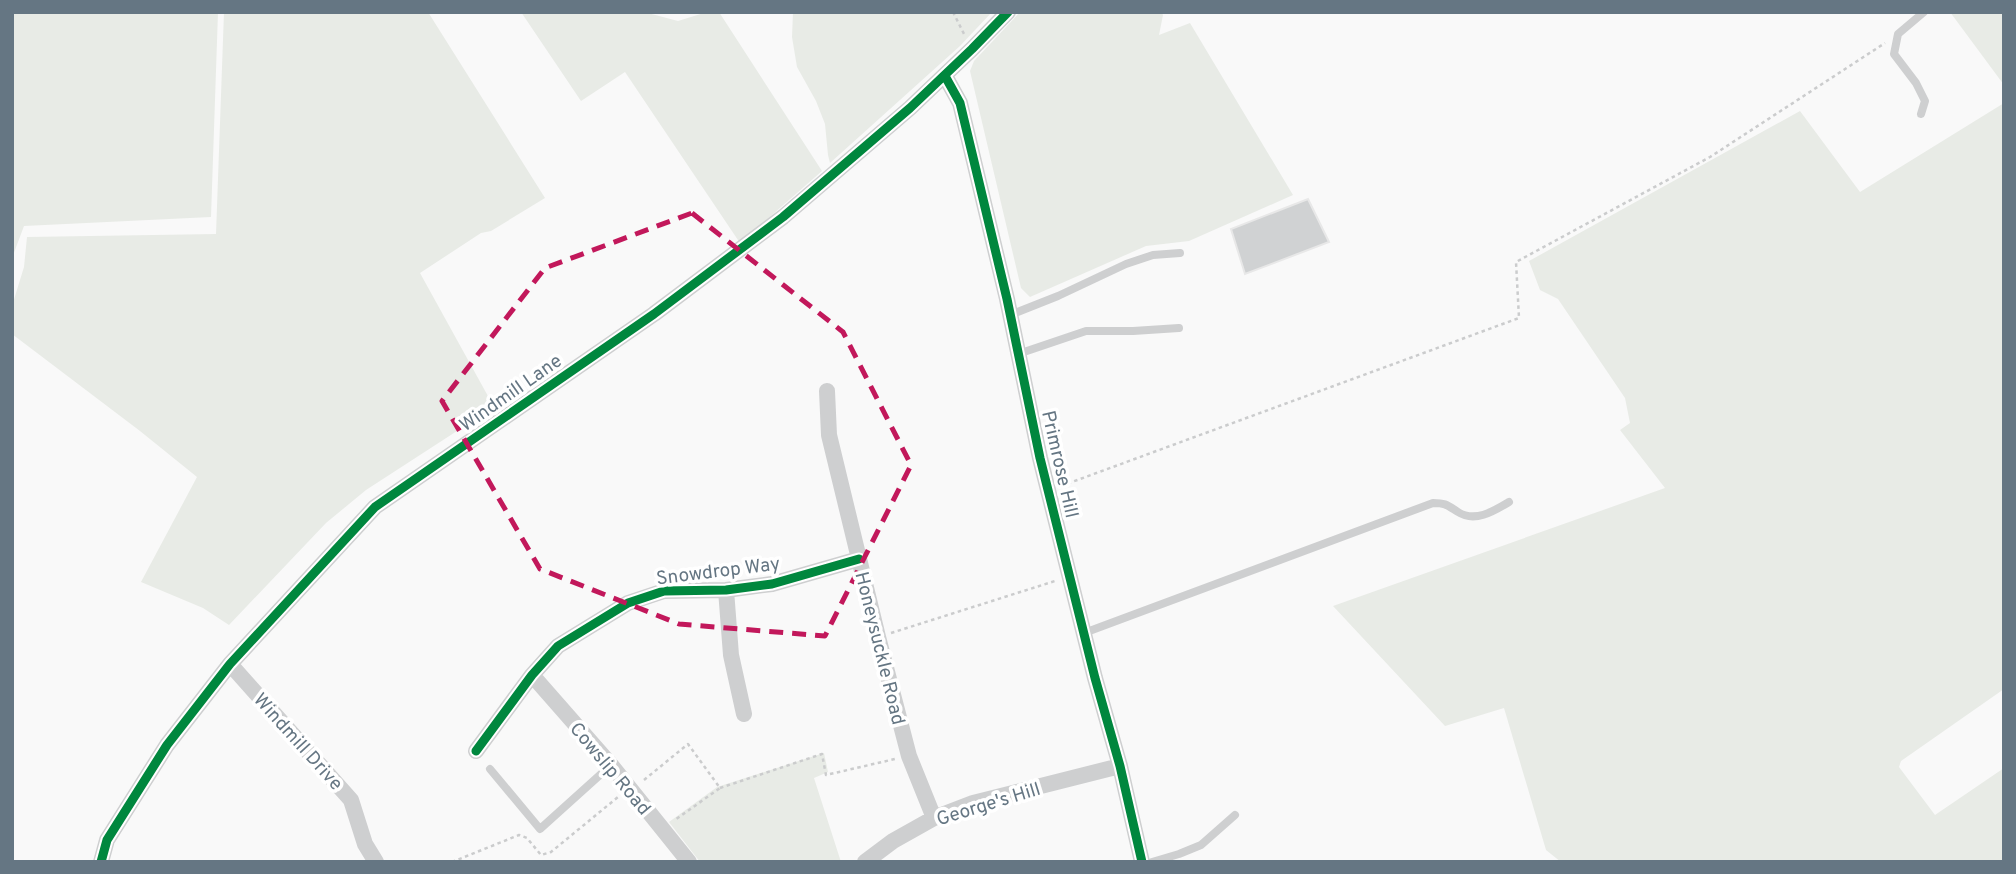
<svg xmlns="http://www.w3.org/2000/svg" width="2016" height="874" font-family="Overpass,sans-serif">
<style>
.green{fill:#e8ebe6}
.building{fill:#d0d2d3;stroke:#e8e8e8;stroke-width:2}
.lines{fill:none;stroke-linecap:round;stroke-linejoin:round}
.path{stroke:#cbcccd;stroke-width:2.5;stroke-dasharray:3.5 3.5;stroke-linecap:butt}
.lane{stroke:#cecfd0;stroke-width:8}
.street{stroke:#cecfd0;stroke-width:16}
.cycleway-casing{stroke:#fff;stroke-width:13}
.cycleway{stroke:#00873e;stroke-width:9}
.marked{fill:none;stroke:#c2185b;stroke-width:5;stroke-dasharray:14 9;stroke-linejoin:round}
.labels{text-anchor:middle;stroke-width:7;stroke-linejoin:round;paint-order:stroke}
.street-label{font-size:19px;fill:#657683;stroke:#fff}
</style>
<rect width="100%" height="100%" fill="#f9f9f9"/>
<path class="green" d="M12,12H218L211,217L24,226L12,258Z
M224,12H428L545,198L491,231L481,233L420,273L494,407L366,490L326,523L229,625L203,608L141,582L197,477L140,431L12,334V306L24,267L27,237L216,234Z
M521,12H644L678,21L707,12H719L822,171L740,243L625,72L581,101Z
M793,12H992L960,46L830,163L828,155L825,124L816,101L797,67L792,37Z
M1020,12H1161L1163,15L1159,35L1190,23L1293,195L1189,241L1146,246L1030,297L1021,288L970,71L974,61Z
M1950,12H2004V85Z
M2004,103V689L1901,761L1899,767L1935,815L2004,768V862H1561L1546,850L1504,708L1445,726L1333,606L1665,488L1620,430L1630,423L1625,398L1558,299L1540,290L1529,261L1800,111L1860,192Z
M824,753L828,772L814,778L841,862H700L669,822L717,787Z"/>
<path class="building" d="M1308,199L1329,242L1245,274L1231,229Z"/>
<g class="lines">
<path class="path" d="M953,12L964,34
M1061,486L1519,318L1516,262L1710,157L1885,43
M891,633L1055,581
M644,780L688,744L720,788L675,820
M720,788L822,754L826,775L895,759
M452,862L519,835L527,838L541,855L551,852L618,797"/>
<path class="lane" d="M1921,114L1925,101L1916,83L1894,54L1898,34L1924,12
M1010,315L1058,296L1126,264L1153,255L1180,253
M1018,354L1086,331H1133L1179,328
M1084,633L1433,503C1446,503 1447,505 1458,512C1475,523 1494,511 1509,502
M490,769L540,829L611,765
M1152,862L1179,854L1201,845L1235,815"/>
<path class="street" d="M945,76L960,103L1007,299L1040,458L1095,678L1120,766L1142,862
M827,391L829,435L878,637L909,756L934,818
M726,590L731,655L744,714
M230,664L351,800L365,844L376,862
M532,675L611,765L689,862
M476,751L532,675L558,646L628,603L664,591L726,590L772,584L859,559
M101,862L107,840L167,745L230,664L375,507L654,314L783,217L910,108L972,49L1008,12
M865,862L893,841L934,818L973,803L1120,766"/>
<g class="cycleway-casing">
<path id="cycleway" d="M945,76L960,103L1007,299L1040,458L1095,678L1120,766L1142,862
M476,751L532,675L558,646L628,603L664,591L726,590L772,584L859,559
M101,862L107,840L167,745L230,664L375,507L654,314L783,217L910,108L972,49L1008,12"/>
</g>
<use href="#cycleway" class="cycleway"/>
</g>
<path class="marked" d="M692,213L843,332L911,465L825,636L679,624L540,569L442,401L545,268Z"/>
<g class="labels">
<g class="street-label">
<text transform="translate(510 392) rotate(-35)" y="7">Windmill Lane</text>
<text transform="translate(1061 464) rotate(77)" y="7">Primrose Hill</text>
<text transform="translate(718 570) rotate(-7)" y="7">Snowdrop Way</text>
<text transform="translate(881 648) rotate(76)" y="7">Honeysuckle Road</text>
<text transform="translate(299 741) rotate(48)" y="7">Windmill Drive</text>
<text transform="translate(611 768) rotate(50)" y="7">Cowslip Road</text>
<text transform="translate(988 803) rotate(-17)" y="7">George's Hill</text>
</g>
</g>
<rect width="2016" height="874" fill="none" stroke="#657683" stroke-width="28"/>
</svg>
